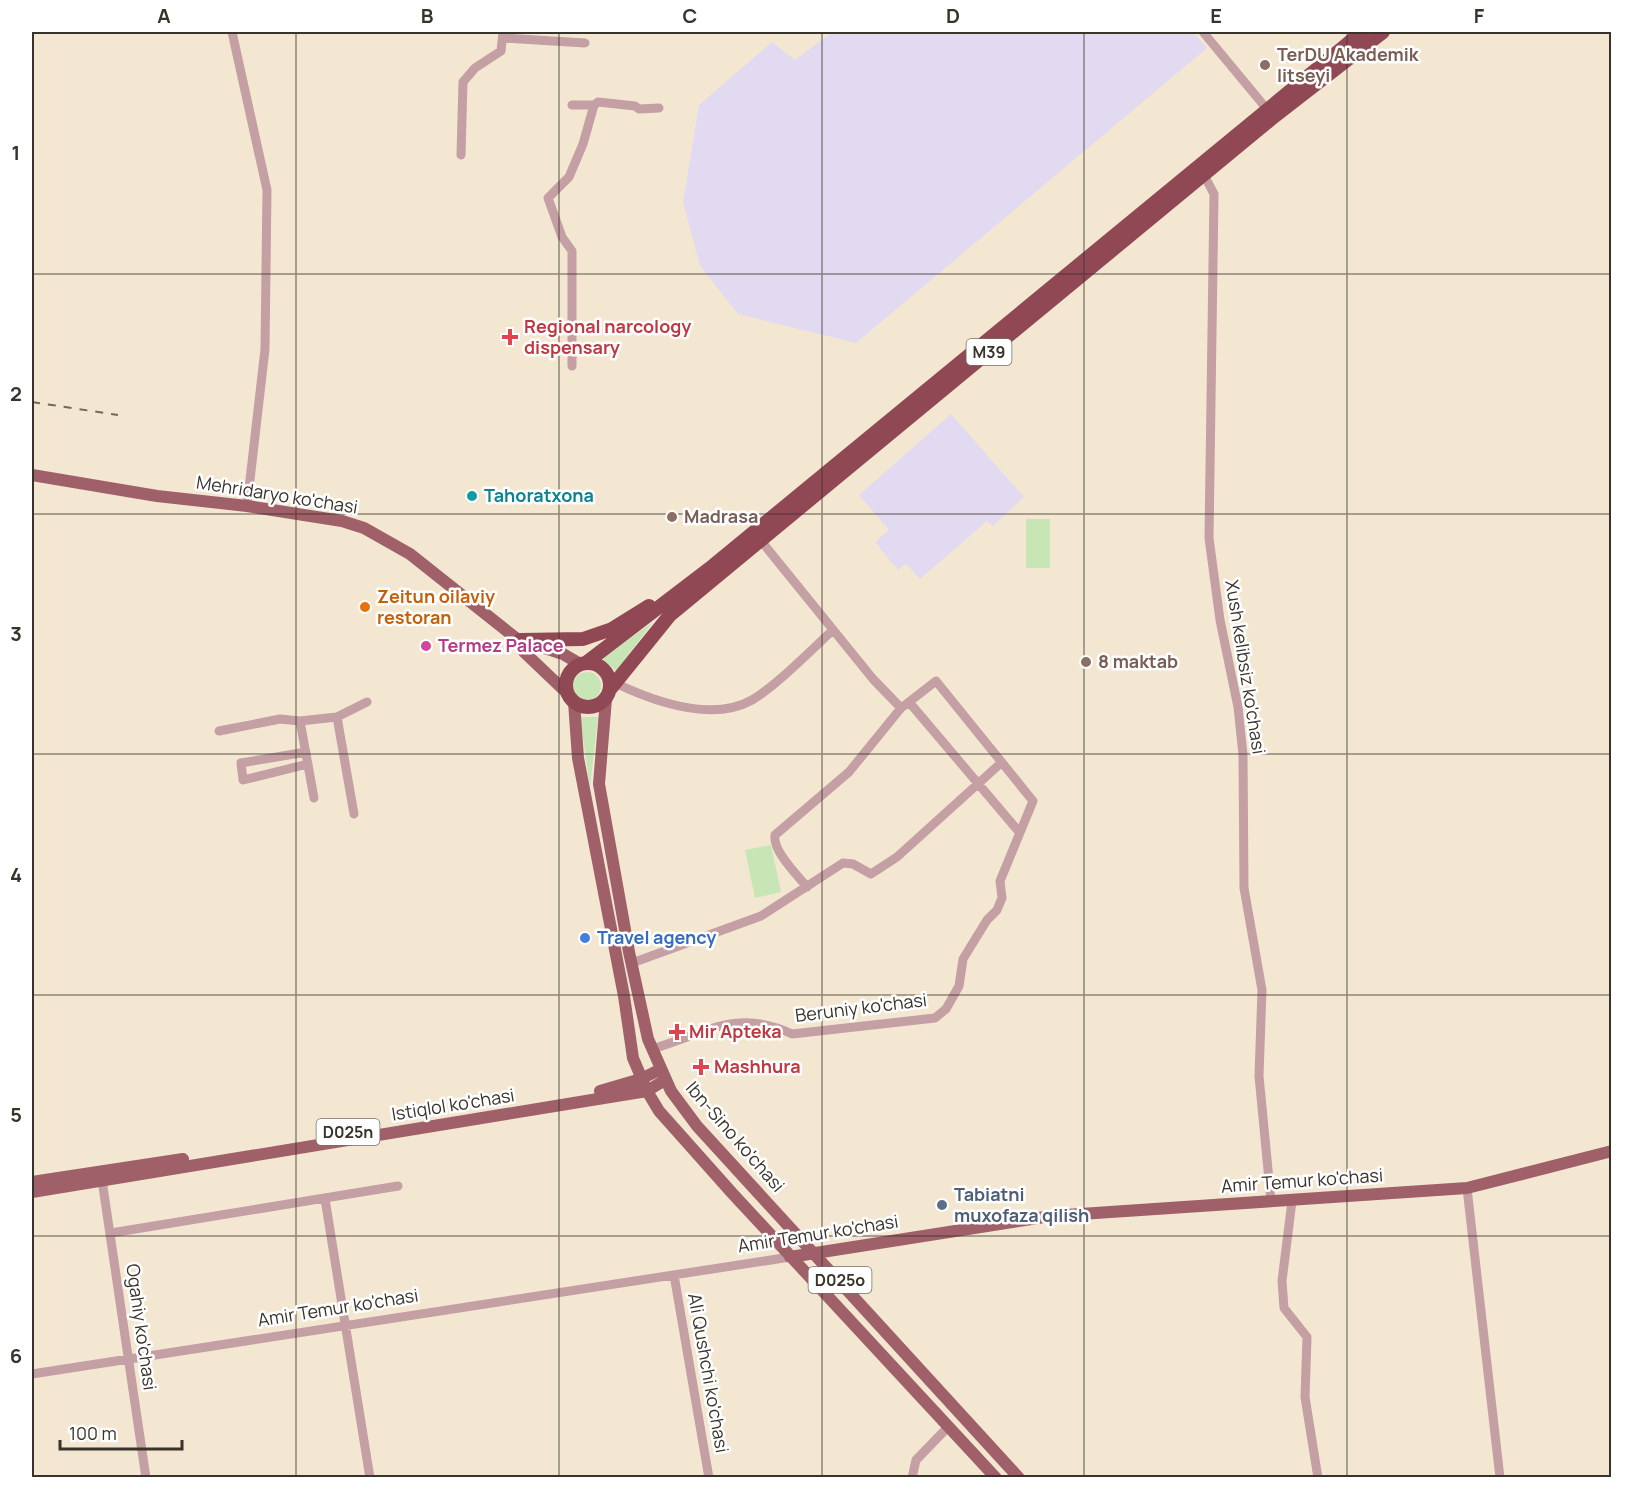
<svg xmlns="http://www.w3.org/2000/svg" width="1643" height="1509" font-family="Manrope,sans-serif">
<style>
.industrial{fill:#e2daf0}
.green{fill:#c8e6b5}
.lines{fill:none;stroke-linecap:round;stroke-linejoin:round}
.minor{stroke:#c49fa3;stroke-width:9}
.major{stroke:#a06069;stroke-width:12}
.highway{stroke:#914855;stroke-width:14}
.rail{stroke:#70695d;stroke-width:2;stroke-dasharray:8 8;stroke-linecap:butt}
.grid{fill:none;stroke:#38332b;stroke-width:1.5;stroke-opacity:0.55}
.education-dot{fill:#8d6e63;stroke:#fff;stroke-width:2}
.health-dot{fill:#e0444e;stroke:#fff;stroke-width:2}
.culture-dot{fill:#0f9aa8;stroke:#fff;stroke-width:2}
.food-dot{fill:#e8710a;stroke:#fff;stroke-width:2}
.hotel-dot{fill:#d1479c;stroke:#fff;stroke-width:2}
.shop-dot{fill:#3f7fe0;stroke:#fff;stroke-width:2}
.service-dot{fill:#5c6f8a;stroke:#fff;stroke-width:2}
.labels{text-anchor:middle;stroke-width:5;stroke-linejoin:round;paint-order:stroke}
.shield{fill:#fff;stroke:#74706b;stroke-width:1.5}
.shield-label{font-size:16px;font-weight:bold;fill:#38332b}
.education-label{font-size:18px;font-weight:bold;fill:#785e54;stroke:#fff;text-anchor:start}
.health-label{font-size:18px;font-weight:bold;fill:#be3a42;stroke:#fff;text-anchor:start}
.street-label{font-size:18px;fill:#38332b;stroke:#fff}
.culture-label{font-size:18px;font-weight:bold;fill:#0d838f;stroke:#fff;text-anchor:start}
.food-label{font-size:18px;font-weight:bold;fill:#c56008;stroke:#fff;text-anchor:start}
.hotel-label{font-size:18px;font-weight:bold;fill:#b23c85;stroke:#fff;text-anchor:start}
.shop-label{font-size:18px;font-weight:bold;fill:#366cbe;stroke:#fff;text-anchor:start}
.service-label{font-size:18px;font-weight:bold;fill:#4e5e75;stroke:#fff;text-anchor:start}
.neatline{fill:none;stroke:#38332b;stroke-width:2}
.grid-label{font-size:20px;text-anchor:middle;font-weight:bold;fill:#38332b}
</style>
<rect width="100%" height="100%" fill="#f3e7d2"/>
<path class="industrial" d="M832,32H1193L1207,48L856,343L738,314L700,266L683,202L699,105L772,42L795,60Z
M951,414L1024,497L993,526L987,521L920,579L906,564L898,570L875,542L889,530L859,495Z"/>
<path class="green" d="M1026,519H1050V568H1026Z
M653,622L616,671L602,658Z
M573 686a14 14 0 1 1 28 0a14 14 0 1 1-28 0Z
M580,717H598L590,787Z
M771,845L781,892L755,898L745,850Z"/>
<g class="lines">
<path class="minor" d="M232,32L267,190L265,349L247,506
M1203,32L1266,108
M503,38L585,43
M572,105H594
M461,155L463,82L475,68L501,51L503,32
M1204,175L1214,194L1209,538L1220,620L1238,707L1243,755L1244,888L1262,990L1259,1076L1271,1201
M572,366V251L562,237L548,198L569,177L583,144L594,105L598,102L635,106L639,109L659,108
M762,542L873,679L901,708L909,702L1020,833
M615,683C653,701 711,723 752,700C776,686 811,650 833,630
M337,717L354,814
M219,731L280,719L300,721
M306,752L241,763L243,780L308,764
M314,798L300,721L337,717L367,702
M807,887C797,875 772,850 775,835L849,772L901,708
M632,963L761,916L843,863L853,864L871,874L897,857L1001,763
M652,1049C706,1033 737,1008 792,1034L935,1018L946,1009L959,986L963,959L987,920L997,910L1002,898L1000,881L1033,801L936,681L909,702
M102,1180L146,1478
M1467,1188L1500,1478
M325,1199L370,1478
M1292,1201L1282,1281L1284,1308L1307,1337L1305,1397L1318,1478
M111,1233L398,1186
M674,1275L709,1478
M32,1374L790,1257
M912,1478L916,1460L949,1426"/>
<path class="major" d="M32,475L157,496L247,506L342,521L364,528L410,554L517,639L563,654L580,664
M517,639L524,652L567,693
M606,699L599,784L629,952L648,1039L671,1091L697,1126L1019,1478
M574,702L578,758L624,996L633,1058L647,1091L659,1111L732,1193L996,1478
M600,1091L641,1079L661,1069
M32,1182L183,1159
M32,1192L610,1097L647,1091L665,1080
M790,1257L1051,1216L1467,1188L1612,1151"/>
<path class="highway" d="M520,640L583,639L612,629L649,606
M587,662L714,565L1362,32
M566 685a22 22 0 1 1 44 0a22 22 0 1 1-44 0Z
M611,688L670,615L1271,119L1383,32"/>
<path class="rail" d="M32,402L118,415"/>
</g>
<path class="grid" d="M296,32V1478M559,32V1478M822,32V1478M1084,32V1478M1347,32V1478M32,274H1612M32,514H1612M32,754H1612M32,995H1612M32,1236H1612"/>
<g class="education-dot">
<circle cx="1265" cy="65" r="6"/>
<circle cx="672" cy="517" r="6"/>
<circle cx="1086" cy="662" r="6"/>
</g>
<g class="health-dot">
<path d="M507 328h6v6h6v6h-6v6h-6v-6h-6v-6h6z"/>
<path d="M674 1023h6v6h6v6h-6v6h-6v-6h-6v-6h6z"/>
<path d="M698 1058h6v6h6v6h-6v6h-6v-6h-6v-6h6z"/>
</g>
<circle class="culture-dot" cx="472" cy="496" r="6"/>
<circle class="food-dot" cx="365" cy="607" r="6"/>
<circle class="hotel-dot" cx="426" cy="646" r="6"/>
<circle class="shop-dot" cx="585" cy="938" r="6"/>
<circle class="service-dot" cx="942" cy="1205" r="6"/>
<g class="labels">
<g class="shield">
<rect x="966.5" y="339" width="45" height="26" rx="4.5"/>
<rect x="316.5" y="1119" width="63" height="26" rx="4.5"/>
<rect x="808.5" y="1267" width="63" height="26" rx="4.5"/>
</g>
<g class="shield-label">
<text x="989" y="358">M39</text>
<text x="348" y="1138">D025n</text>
<text x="840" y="1286">D025o</text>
</g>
<g class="education-label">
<text x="1277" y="61">TerDU Akademik<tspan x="1277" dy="21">litseyi</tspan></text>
<text x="684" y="523">Madrasa</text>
<text x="1098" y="668">8 maktab</text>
</g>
<g class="health-label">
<text x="524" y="333">Regional narcology<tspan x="524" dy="21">dispensary</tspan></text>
<text x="689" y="1038">Mir Apteka</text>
<text x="714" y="1073">Mashhura</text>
</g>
<g class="street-label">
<text transform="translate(277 495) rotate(9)" y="6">Мehridaryo ko'chasi</text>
<text transform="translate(1245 667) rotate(81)" y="6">Xush kelibsiz ko'chasi</text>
<text transform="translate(861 1008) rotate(-7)" y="6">Beruniy ko'chasi</text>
<text transform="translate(453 1105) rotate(-9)" y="6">Istiqlol ko'chasi</text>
<text transform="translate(735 1137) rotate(49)" y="6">Ibn-Sino ko'chasi</text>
<text transform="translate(1302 1181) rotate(-4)" y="6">Amir Temur ko'chasi</text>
<text transform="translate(818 1234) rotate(-9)" y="6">Amir Temur ko'chasi</text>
<text transform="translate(338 1308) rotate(-9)" y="6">Amir Temur ko'chasi</text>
<text transform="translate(141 1327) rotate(82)" y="6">Ogahiy ko'chasi</text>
<text transform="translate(708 1373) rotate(80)" y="6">Ali Qushchi ko'chasi</text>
</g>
<g class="culture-label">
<text x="484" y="502">Tahoratxona</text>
</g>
<g class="food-label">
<text x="377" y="603">Zeitun oilaviy<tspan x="377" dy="21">restoran</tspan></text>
</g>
<g class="hotel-label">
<text x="438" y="652">Termez Palace</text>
</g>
<g class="shop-label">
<text x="597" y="944">Travel agency</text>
</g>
<g class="service-label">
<text x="954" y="1201">Tabiatni<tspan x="954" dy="21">muxofaza qilish</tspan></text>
</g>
</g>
<rect width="1643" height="1509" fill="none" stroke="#ffffff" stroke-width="66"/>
<path d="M60 1440v9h122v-9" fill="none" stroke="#38332b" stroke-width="3"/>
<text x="69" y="1440" font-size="18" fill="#38332b" stroke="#ffffff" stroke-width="4.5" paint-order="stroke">100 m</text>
<rect x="33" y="33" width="1577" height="1443" class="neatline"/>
<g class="grid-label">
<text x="164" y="23">A</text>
<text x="427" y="23">B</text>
<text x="690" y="23">C</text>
<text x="953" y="23">D</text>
<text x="1216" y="23">E</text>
<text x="1479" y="23">F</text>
<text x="16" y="160">1</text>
<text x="16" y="401">2</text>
<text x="16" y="641">3</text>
<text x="16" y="882">4</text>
<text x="16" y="1122">5</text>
<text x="16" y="1363">6</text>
</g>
</svg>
